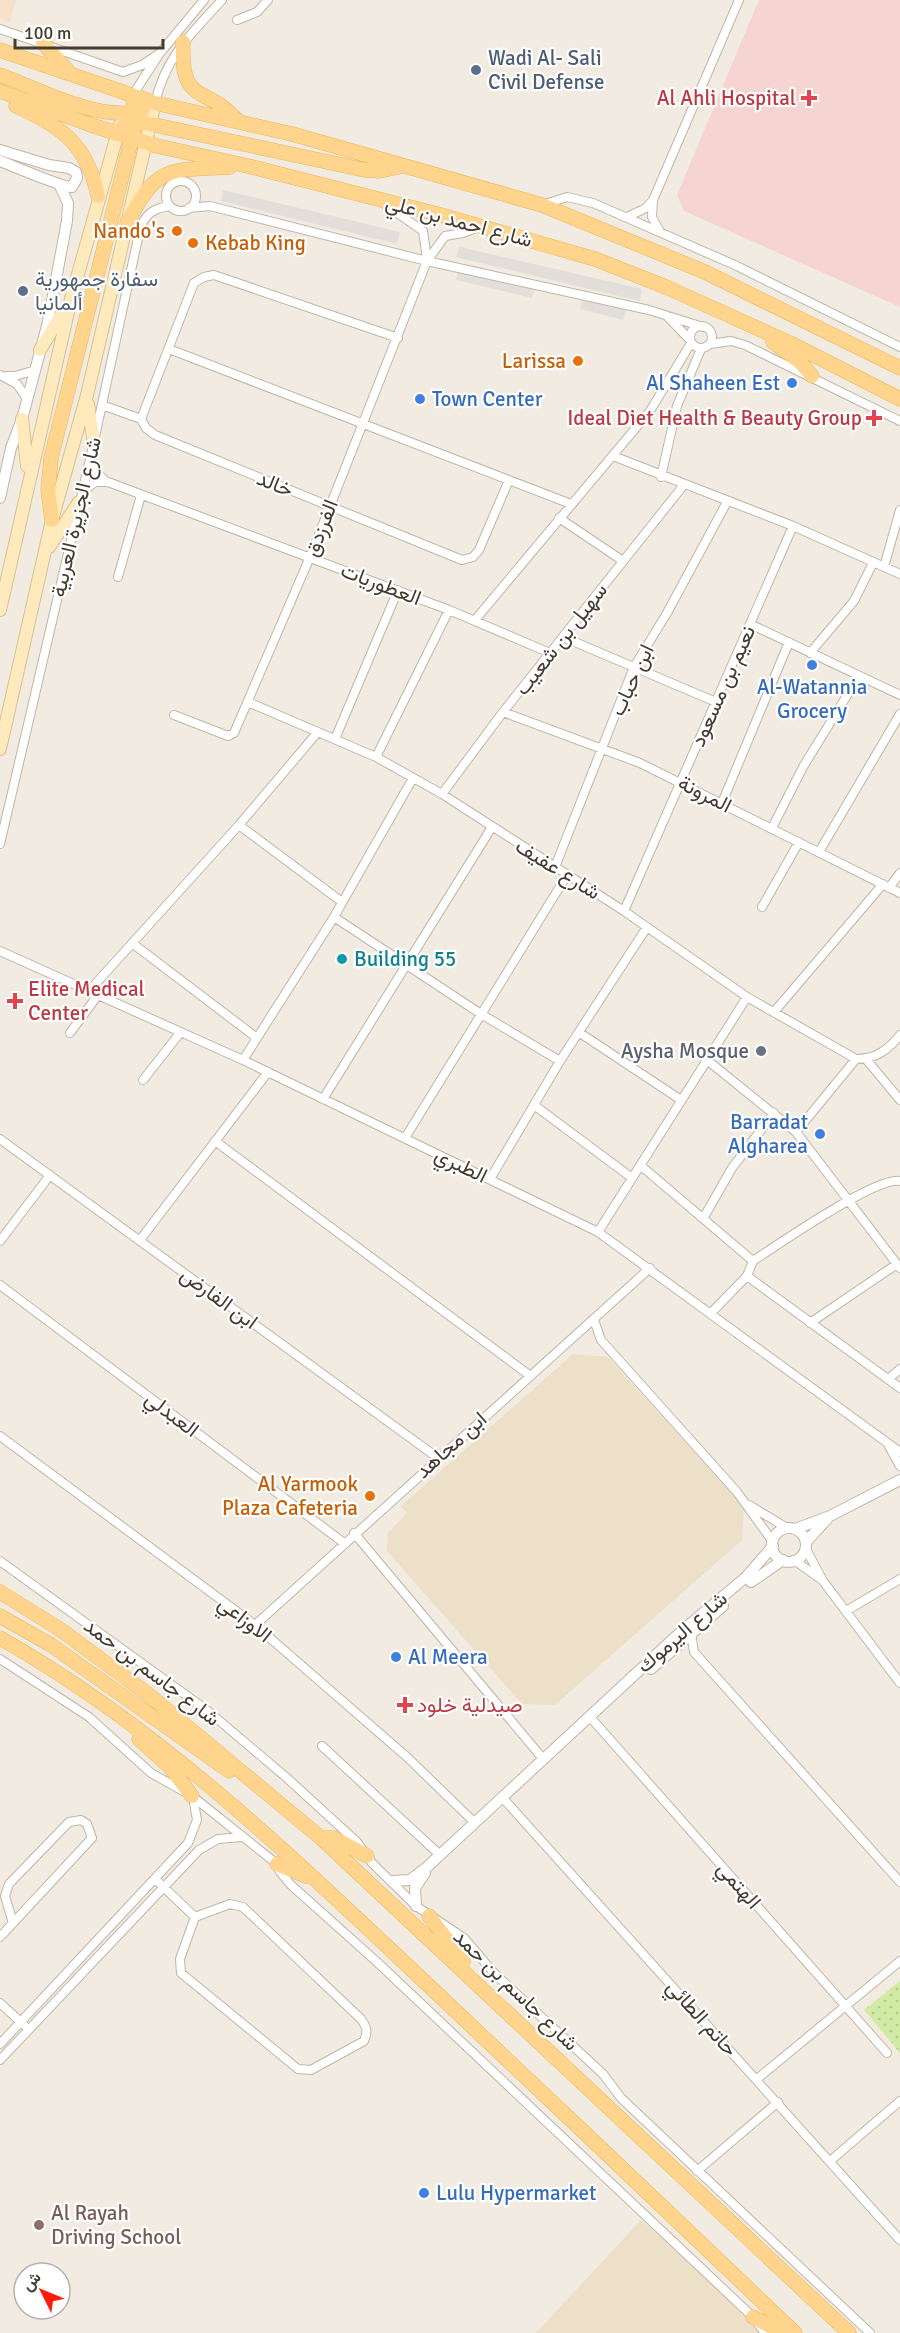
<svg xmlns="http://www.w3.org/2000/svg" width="900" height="2333" font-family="Signika,Vazirmatn,sans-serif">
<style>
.commercial{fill:#f8e0c8}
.education{fill:#ede0c9}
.medical{fill:#f5d4d2}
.grass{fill:url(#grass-dots)}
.parking{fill:#e2deda}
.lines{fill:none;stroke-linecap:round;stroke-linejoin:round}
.minor-casing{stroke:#c1b5a6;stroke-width:10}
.tertiary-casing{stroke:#c1b5a6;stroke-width:12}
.secondary-casing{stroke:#dac08d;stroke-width:14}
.primary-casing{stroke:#eeb353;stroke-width:15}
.minor{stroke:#fff;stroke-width:8}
.tertiary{stroke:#fff;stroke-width:10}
.secondary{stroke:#ffeabe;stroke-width:12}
.primary{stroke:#ffd58d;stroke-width:14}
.service-dot{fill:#5c6f8a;stroke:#fff;stroke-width:2}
.health-dot{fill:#e0444e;stroke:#fff;stroke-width:2}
.food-dot{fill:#e8710a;stroke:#fff;stroke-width:2}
.shop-dot{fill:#3f7fe0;stroke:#fff;stroke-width:2}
.culture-dot{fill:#0f9aa8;stroke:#fff;stroke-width:2}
.worship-dot{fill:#6b7280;stroke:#fff;stroke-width:2}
.education-dot{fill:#8d6e63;stroke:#fff;stroke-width:2}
.labels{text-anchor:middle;stroke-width:4.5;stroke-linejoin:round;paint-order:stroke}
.service-label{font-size:21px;fill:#4e5e75;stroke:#fff;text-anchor:start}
.health-label{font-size:21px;fill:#be3a42;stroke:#fff;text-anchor:end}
.street-label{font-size:21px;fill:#443b31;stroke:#fff}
.food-label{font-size:21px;fill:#c56008;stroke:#fff;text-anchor:end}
.shop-label{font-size:21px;fill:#366cbe;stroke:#fff;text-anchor:start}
.culture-label{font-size:21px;fill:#0d838f;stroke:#fff;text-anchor:start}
.worship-label{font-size:21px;fill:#5b616d;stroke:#fff;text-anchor:end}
.education-label{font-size:21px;fill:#785e54;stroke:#fff;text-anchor:start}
</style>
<defs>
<pattern id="grass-dots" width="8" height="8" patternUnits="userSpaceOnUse" patternTransform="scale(1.5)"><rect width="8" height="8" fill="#d1eba4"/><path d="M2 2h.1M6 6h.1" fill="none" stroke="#b5ca8e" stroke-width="1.8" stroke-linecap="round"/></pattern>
</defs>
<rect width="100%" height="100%" fill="#f2ebe1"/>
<path class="commercial" d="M0,0H16L10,23L0,18Z"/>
<path class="education" d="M573,1354L608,1357L744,1507L742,1540L555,1705L522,1704L387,1551L388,1533L407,1513L401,1506Z
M641,2220L771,2333H536Z"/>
<path class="medical" d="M759,0H900V307L684,211L677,195Z"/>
<path class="grass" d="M900,1981V2053L864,2010Z"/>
<path class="parking" d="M223,190L400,232L397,244L221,201Z
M460,247L642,289L640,301L456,257Z
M458,271L535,287L532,298L456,280Z
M582,300L626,310L623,320L580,309Z"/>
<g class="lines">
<g class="minor-casing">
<path id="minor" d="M237,20L257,12L268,0
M0,29L123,72L142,65L160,53
M132,96L160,53L204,0
M155,103C166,56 191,34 222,0
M166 196a15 15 0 1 1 30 0a15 15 0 1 1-30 0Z
M383,203L423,231L427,259
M542,205L567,197L593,203L737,266L900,347
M189,208L210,206L427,261L649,310L703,327
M627,217L646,208L653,200
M660,232L652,217L653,200L739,0
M667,316L690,340
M690 337a11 11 0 1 1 22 0a11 11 0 1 1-22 0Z
M710,344L731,341L745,345L900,421
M169,349L571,504
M0,375L17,384L27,399
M7,376H15L36,370
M102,405L141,419
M141,419L146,428L155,435L462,560L473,557L479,550L509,480
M141,419L194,283L204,277L214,275L398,338
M613,456L793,526L900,574
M92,459L97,473L107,482
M661,477L677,406L701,349
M82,492L95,482H108L449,610L550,653
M559,518L623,561
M884,567L900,510
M118,577L141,495
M475,620L650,411L691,343
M750,624L900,695
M563,637L716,702
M810,653L854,601L873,563
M248,702L376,757L442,794L624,911L747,997L856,1059C876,1059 888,1050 900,1035
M503,712L640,763L900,893
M174,715L228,736L234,733L310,557L427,261L445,236L463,233L481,226
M335,739L398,590
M376,757L449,610
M442,794L503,712L683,486
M722,803L789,642
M239,825L342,902
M772,828L803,767L859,676
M0,844L91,455L140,229C145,214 154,208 170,206
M819,852L900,714
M555,867L634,667L667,613L727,502
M889,888L900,873
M762,907L799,842
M624,911L793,526
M334,917L481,1014L560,1061
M132,943L257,1038
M0,951L243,1060L598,1232L900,1452
M89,991L239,825L317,733
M774,1012L883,884
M70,1033L98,995
M580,1033L681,1100
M866,1059L900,1100
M243,1060L334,917L413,778
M707,1060L796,1132L900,1268
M143,1080L180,1033
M323,1099L492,827
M534,1105L632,1178
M796,1132L856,1059
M405,1138L567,875
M0,1139L438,1458
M215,1141L529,1375
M640,1165L753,1261L747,1276L711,1313
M490,1179L560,1061L647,927
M704,1217L732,1168L774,1113
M598,1232L747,997
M140,1240L268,1072
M0,1241L50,1175
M753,1261C777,1245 877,1176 900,1181
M747,1276L900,1388
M0,1285L344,1543
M594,1320L601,1340L737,1492L773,1542
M810,1323L897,1264
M888,1379L900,1369
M0,1436L255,1625L407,1757L474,1822
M889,1446L900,1466
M749,1505L787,1528
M354,1533L544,1760
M806,1549L823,1581L900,1683
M794,1560L822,1580
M0,1561L208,1711L287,1778L357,1842L372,1863L416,1906L464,1938L494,1973L603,2074L621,2098L870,2333
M846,1611L900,1579
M255,1625L650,1268
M691,1633L694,1652L900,1882
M0,1659L89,1717L151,1773L192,1796L277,1864L280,1872L291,1885L377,1962L753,2317L765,2333
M591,1718L887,2053
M322,1746L440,1855
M502,1797L900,2240
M155,1879L195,1917
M230,1904L243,1907L361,2019C367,2027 368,2032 364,2041L311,2070L298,2069L181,1973L180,1959L195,1917Z
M0,1937L92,1838L87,1824L81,1820L69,1822L9,1884L5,1896L13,1923
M0,2003L24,2025
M0,2044L188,1843L197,1820L193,1797
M0,2060L199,1850L218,1839L242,1837
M757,2079L900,1961
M830,2161L900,2101
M697,2171L778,2102"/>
</g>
<g class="tertiary-casing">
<path id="tertiary" d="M0,150L49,165L69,168L76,172L77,178L72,187C64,188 13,166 0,161
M0,498L11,448L22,419L48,322L67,221L68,203L60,186
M772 1545a17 17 0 1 1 34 0a17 17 0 1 1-34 0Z
M795,1529L830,1516L900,1480
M806,1542L828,1518
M751,1582L783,1560
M651,1669L723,1606
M392,1881L410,1880L427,1867L684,1629L746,1577L773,1546
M416,1906L415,1888L425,1873"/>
</g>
<g class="secondary-casing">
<path id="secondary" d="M40,350L64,310
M88,404L94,444
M22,419L27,466
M49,547L79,502
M0,610L71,299L120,125
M0,749L52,520L87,395L155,103"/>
</g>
<g class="primary-casing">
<path id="primary" d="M183,42C180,107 206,84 238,121
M43,43L68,71
M0,50L155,103L292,134L542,205L705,272L900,368
M0,75C38,89 103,124 143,110
M0,91L91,125L157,146L248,166L441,215L595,259L666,287L790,343L900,399
M16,106C61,126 87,144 98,196
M116,134L127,123L136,121L365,170L379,171L403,166
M127,223C157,165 169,170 230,167
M773,342L801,363L812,376
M52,520L48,490L51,458L137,117L132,96
M0,1592L61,1630L149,1695L321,1838L849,2333
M0,1616L51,1645L229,1771
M0,1638C154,1725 281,1847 409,1967C538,2088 667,2211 795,2333
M139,1739L170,1767L192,1796
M321,1838H334L367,1856
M277,1864L306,1876
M429,1916L463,1961
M753,2317L783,2333"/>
</g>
<use href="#minor" class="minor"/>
<use href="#tertiary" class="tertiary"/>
<use href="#secondary" class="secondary"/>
<use href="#primary" class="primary"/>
</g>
<g class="service-dot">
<circle cx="476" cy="70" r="6"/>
<circle cx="23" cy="291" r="6"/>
</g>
<g class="health-dot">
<path d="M806 89h6v6h6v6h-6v6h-6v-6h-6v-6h6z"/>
<path d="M871 409h6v6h6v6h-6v6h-6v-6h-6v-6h6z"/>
<path d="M12 992h6v6h6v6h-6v6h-6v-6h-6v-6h6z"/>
<path d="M402 1696h6v6h6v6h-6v6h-6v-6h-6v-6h6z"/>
</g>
<g class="food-dot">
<circle cx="177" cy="231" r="6"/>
<circle cx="193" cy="243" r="6"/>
<circle cx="578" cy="361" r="6"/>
<circle cx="370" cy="1496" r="6"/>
</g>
<g class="shop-dot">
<circle cx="792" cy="383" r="6"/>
<circle cx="420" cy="399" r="6"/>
<circle cx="812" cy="665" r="6"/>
<circle cx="820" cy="1134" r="6"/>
<circle cx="396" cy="1657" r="6"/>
<circle cx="424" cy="2193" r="6"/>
</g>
<circle class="culture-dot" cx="342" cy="959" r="6"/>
<circle class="worship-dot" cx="761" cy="1051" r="6"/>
<circle class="education-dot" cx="39" cy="2225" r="6"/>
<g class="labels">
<g class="service-label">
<text x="488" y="65">Wadi Al- Sali<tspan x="488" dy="24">Civil Defense</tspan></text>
<text x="35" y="286">سفارة جمهورية<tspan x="35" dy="24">ألمانيا</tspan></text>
</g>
<g class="health-label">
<text x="796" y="105">Al Ahli Hospital</text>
<text x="862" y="425">Ideal Diet Health &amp; Beauty Group</text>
<text x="28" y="996" text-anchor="start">Elite Medical<tspan x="28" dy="24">Center</tspan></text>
<text x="417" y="1712" text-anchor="start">صيدلية خلود</text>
</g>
<g class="street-label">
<text transform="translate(459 221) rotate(15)" y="7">شارع احمد بن علي</text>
<text transform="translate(275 484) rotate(22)" y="7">خالد</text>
<text transform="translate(76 517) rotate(-77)" y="7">شارع الجزيرة العربية</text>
<text transform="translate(321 528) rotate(-69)" y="7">الفرزدق</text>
<text transform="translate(381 584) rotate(21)" y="7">العطوريات</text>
<text transform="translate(561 639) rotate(-52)" y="7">سهيل بن شعيب</text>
<text transform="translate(632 680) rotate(-65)" y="7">ابن حباب</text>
<text transform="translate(723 686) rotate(-66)" y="7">نعيم بن مسعود</text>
<text transform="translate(705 794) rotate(27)" y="7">المرونة</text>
<text transform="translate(558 869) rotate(32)" y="7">شارع عفيف</text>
<text transform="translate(461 1165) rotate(26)" y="7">الطبري</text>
<text transform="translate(219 1298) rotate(36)" y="7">ابن الفارض</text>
<text transform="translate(172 1414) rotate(37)" y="7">العبدلي</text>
<text transform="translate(451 1445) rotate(-42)" y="7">ابن مجاهد</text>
<text transform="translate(245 1619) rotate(38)" y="7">الاوزاعي</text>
<text transform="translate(682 1632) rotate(-41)" y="7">شارع اليرموك</text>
<text transform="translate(152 1672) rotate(37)" y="7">شارع جاسم بن حمد</text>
<text transform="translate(739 1885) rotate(49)" y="7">الهتمي</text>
<text transform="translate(516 1990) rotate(44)" y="7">شارع جاسم بن حمد</text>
<text transform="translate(702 2018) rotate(48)" y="7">حاتم الطائي</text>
</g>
<g class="food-label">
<text x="165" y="238">Nando's</text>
<text x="205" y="250" text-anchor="start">Kebab King</text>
<text x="566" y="368">Larissa</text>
<text x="358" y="1491">Al Yarmook<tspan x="358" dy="24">Plaza Cafeteria</tspan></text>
</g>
<g class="shop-label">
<text x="780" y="390" text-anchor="end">Al Shaheen Est</text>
<text x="432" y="406">Town Center</text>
<text x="812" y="694" text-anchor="middle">Al-Watannia<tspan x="812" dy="24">Grocery</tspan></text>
<text x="808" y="1129" text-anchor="end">Barradat<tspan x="808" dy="24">Algharea</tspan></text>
<text x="408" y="1664">Al Meera</text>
<text x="436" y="2200">Lulu Hypermarket</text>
</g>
<g class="culture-label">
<text x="354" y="966">Building 55</text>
</g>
<g class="worship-label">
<text x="749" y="1058">Aysha Mosque</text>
</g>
<g class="education-label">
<text x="51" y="2220">Al Rayah<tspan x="51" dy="24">Driving School</tspan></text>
</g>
</g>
<g transform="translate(42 2291) rotate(313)"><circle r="28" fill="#ffffff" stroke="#b4b1ad" stroke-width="1.5"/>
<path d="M0-4.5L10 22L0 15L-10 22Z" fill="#ff1b0b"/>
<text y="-9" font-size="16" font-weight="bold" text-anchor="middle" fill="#443b31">ش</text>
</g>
<path d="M15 39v9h148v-9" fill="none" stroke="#443b31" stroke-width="3"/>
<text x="24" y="39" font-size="18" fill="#443b31" stroke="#ffffff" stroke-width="4.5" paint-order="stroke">100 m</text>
</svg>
